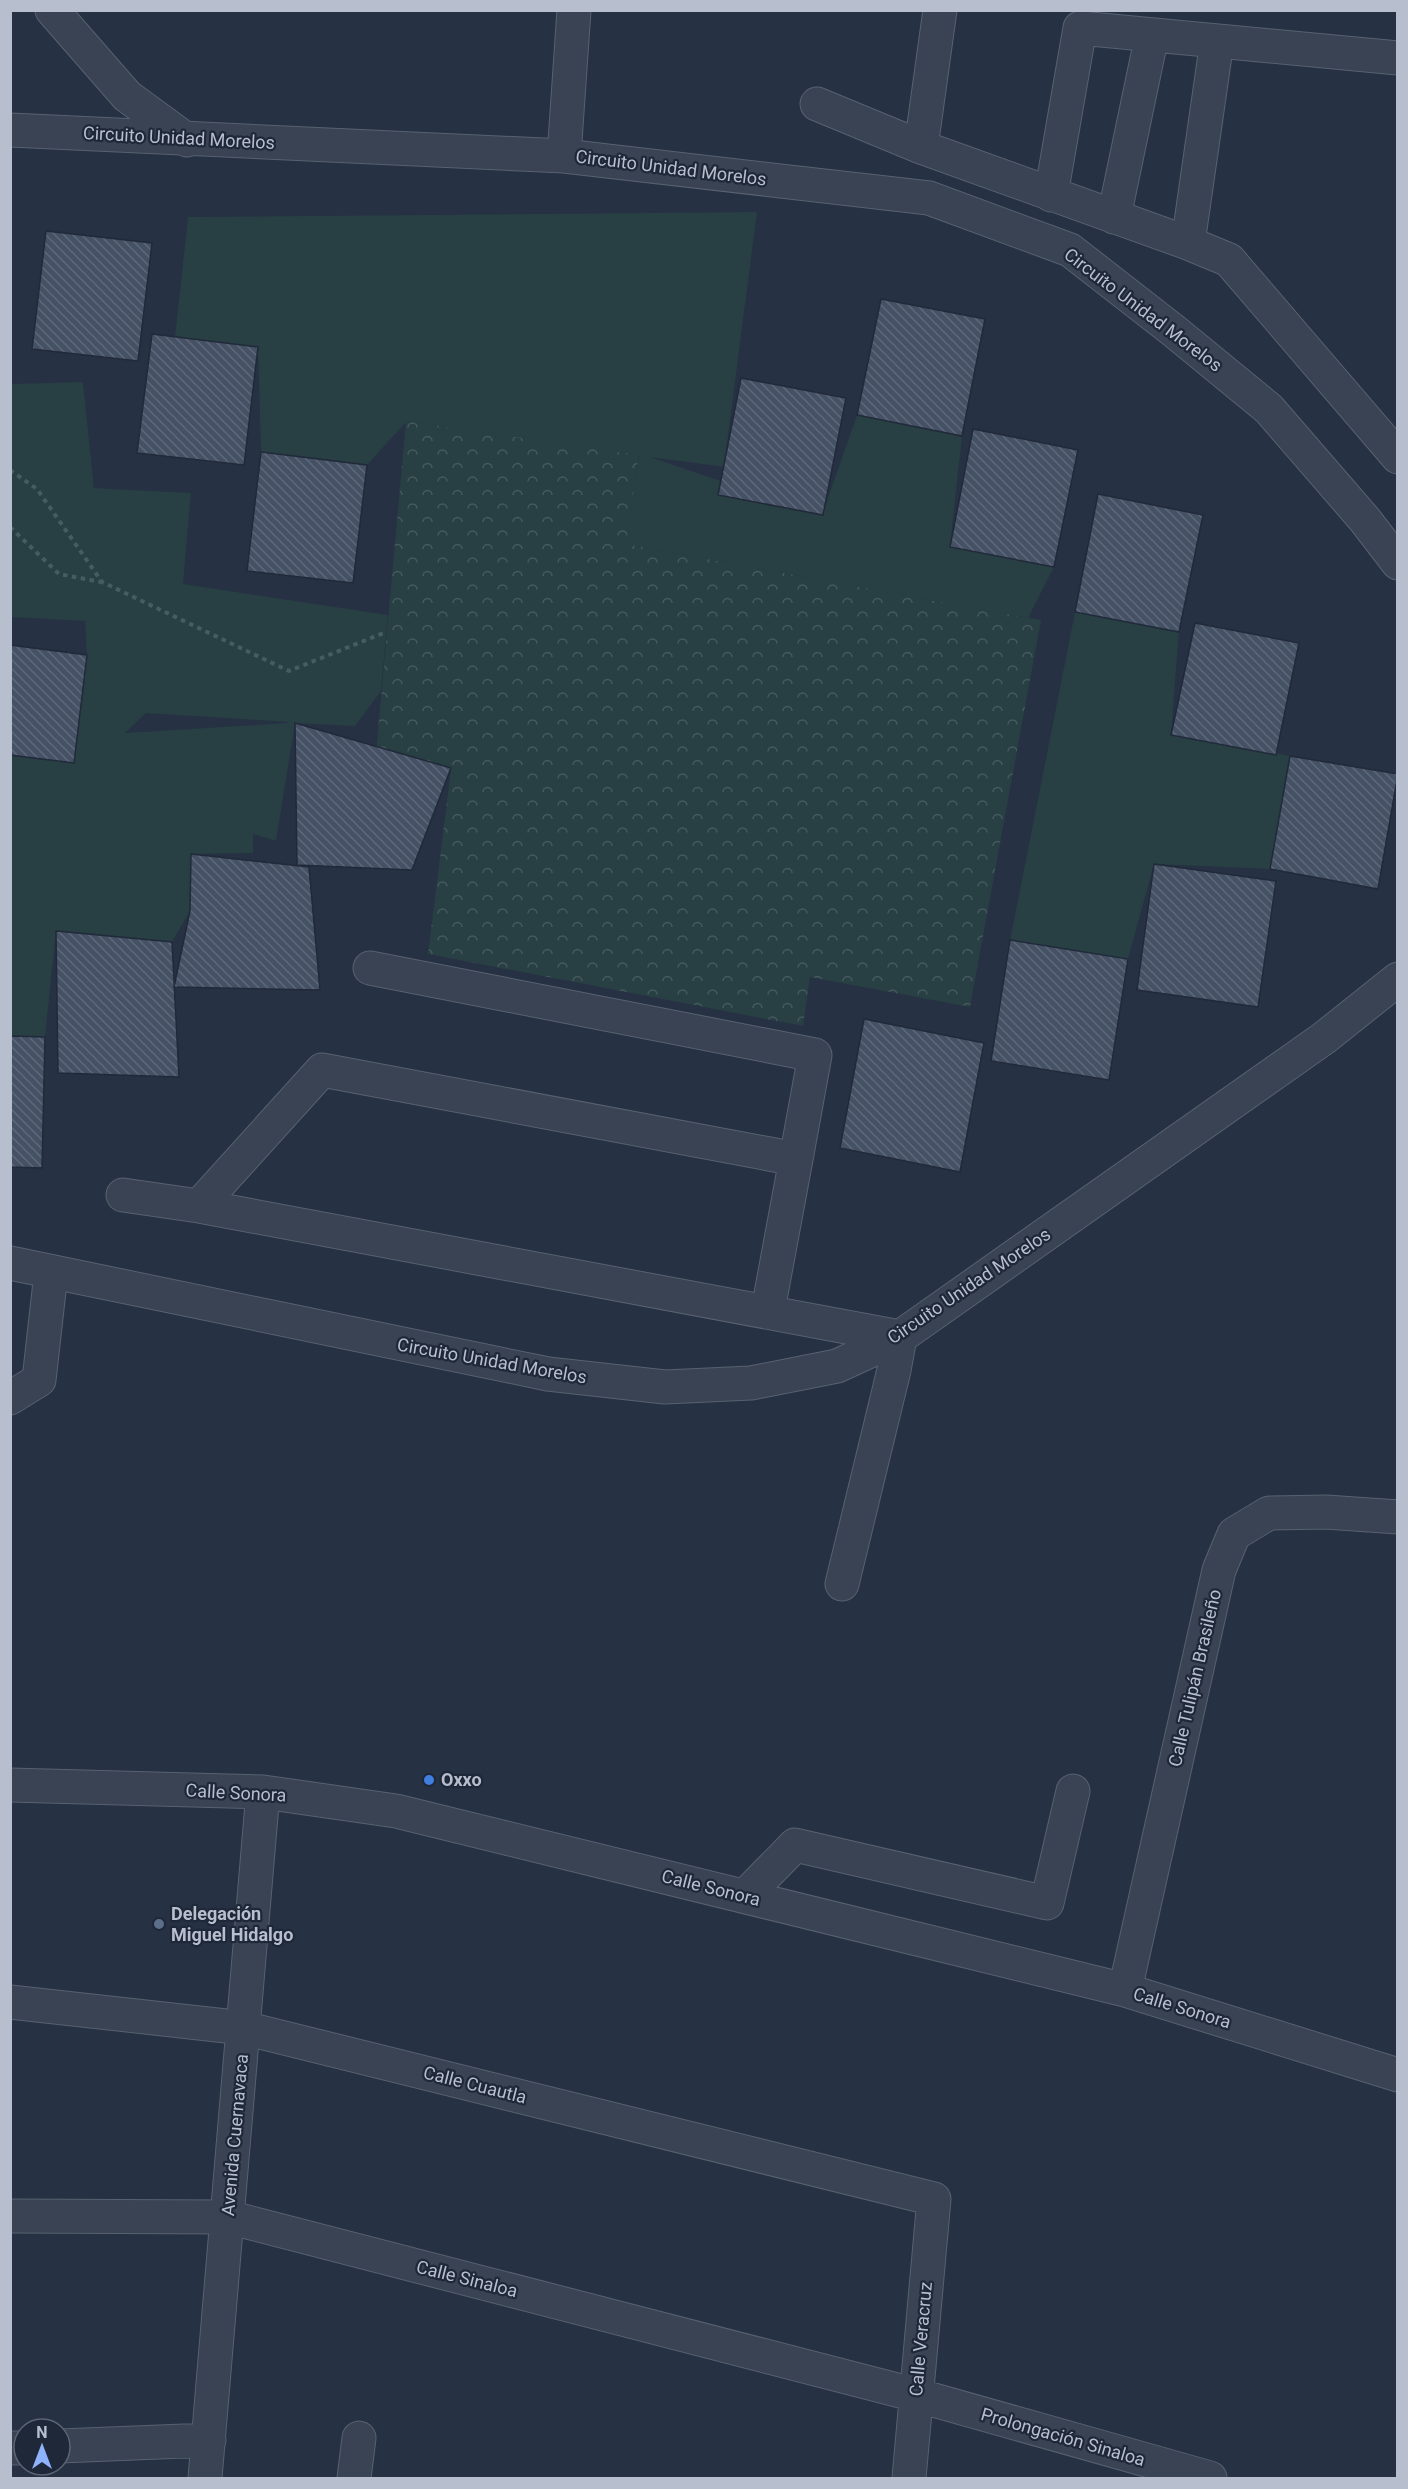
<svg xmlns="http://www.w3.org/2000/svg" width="1408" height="2489" font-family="Roboto,sans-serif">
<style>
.forest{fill:url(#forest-crowns)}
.garden{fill:#283f44;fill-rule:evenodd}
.building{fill:url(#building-back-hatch);stroke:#212a3a;stroke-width:1.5}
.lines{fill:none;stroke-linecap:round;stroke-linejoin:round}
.minor-casing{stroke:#586170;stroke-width:35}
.path{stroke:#465c61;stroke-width:4;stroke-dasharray:4.5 4.5;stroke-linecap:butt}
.minor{stroke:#3a4353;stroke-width:33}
.shop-dot{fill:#3f7fe0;stroke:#1f2838;stroke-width:2}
.service-dot{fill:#5c6f8a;stroke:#1f2838;stroke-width:2}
.labels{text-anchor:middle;stroke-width:4.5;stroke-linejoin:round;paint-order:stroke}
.street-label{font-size:18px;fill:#b7becd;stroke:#1f2838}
.poi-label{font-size:18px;font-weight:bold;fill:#b7becd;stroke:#1f2838;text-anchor:start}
</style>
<defs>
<pattern id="forest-crowns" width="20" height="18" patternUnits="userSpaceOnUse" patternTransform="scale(1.5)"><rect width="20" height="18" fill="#283f44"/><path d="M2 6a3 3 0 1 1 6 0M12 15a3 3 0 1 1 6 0" fill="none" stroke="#45595e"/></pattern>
<pattern id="building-back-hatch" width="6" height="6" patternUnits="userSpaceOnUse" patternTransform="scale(1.5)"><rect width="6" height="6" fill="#455165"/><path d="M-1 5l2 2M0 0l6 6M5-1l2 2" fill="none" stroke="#5e687a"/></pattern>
</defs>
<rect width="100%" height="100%" fill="#263143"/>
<path class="forest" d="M406,421L639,453L627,544L1041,620L970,1007L810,977L803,1026L428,954L451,769L376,753Z"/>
<path class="garden" d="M757,212L724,467L650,457L822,515L857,415L962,436L950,546L1054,567L1028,618L626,544L639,455L407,421L367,465L261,452L258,347L175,337L188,217Z
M83,382L94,488L191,493L183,584L388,615L381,691L355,726L295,723L276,841L253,834V853L191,854L190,911L172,942L56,931L45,1037L11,1036V755L74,763L87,655L85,621L11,617V384ZM146,713L288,722V723L125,733Z
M1075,612L1179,632L1171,734L1290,756L1270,869L1154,864L1128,959L1010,940Z"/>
<path class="building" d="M46,231L152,243L138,361L32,349Z
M881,299L985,319L962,436L857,415Z
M152,334L258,347L244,465L137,453Z
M741,378L846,398L823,515L718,495Z
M973,429L1078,450L1054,567L950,547Z
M261,452L367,465L353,583L247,571Z
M1098,494L1203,515L1179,632L1075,612Z
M1195,623L1299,643L1276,755L1171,735Z
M10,645L87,655L74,763L10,755Z
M295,723L451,768L412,870L297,865Z
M1290,756L1398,774L1378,889L1270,869Z
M191,854L309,867L320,990L174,987L190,911Z
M1154,864L1276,881L1258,1007L1137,990Z
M56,931L172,942L179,1077L58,1073Z
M1010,940L1128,959L1109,1080L991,1061Z
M864,1019L984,1043L960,1172L840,1148Z
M10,1036L45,1037L42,1168L10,1167Z"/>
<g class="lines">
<g class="minor-casing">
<path id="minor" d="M52,10L127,96L187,140
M817,104L921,147L1188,243L1229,260L1398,457
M10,130L564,156L929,198L1070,250L1174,331L1269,409L1365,520L1398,563
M921,147L940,10
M564,156L574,10
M1051,195L1080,28L1398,58
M1114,217L1152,35
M1188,243L1217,41
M370,968L815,1055L796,1159
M123,1195L199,1206L900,1337L894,1370L842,1584
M199,1206L322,1070L796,1159L768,1310
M10,1263L548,1374L665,1387L751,1383L837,1366L900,1337L1324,1038L1398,979
M10,1398L39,1380L51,1273
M10,1785L263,1792L396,1811L1125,1990L1398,2075
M745,1896L795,1845L1047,1903L1073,1791
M1125,1990L1219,1570L1234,1534L1269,1513L1326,1512L1398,1517
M10,2002L244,2028L934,2199L909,2478
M10,2216L228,2217L916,2395L1210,2478
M60,2446L209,2440
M10,2448H24
M205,2478L263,1792
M354,2478L359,2438"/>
</g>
<path class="path" d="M10,470L37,489L102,582L289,671L386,632
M10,527L59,574L101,582"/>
<use href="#minor" class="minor"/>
</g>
<circle class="shop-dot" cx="429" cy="1780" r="6"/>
<circle class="service-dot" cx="159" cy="1924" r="6"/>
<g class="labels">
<g class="street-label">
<text transform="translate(179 138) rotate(3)" y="6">Circuito Unidad Morelos</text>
<text transform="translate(671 168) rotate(7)" y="6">Circuito Unidad Morelos</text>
<text transform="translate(1143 310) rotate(37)" y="6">Circuito Unidad Morelos</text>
<text transform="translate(969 1286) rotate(-34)" y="6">Circuito Unidad Morelos</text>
<text transform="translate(492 1361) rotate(10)" y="6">Circuito Unidad Morelos</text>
<text transform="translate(1195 1678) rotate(-77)" y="6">Calle Tulipán Brasileño</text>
<text transform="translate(236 1793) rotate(3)" y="6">Calle Sonora</text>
<text transform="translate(711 1888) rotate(14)" y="6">Calle Sonora</text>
<text transform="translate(1182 2008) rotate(17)" y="6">Calle Sonora</text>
<text transform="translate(475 2085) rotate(14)" y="6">Calle Cuautla</text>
<text transform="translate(235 2135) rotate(-85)" y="6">Avenida Cuernavaca</text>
<text transform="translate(467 2279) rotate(14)" y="6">Calle Sinaloa</text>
<text transform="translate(921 2339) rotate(-85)" y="6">Calle Veracruz</text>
<text transform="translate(1063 2437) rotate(16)" y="6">Prolongación Sinaloa</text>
</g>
<g class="poi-label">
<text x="441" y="1786">Oxxo</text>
<text x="171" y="1920">Delegación<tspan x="171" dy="21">Miguel Hidalgo</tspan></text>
</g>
</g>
<rect width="1408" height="2489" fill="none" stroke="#b7becd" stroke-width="24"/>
<g transform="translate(42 2447)"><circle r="28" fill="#1f2838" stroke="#5c6474" stroke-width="1.5"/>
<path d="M0-4.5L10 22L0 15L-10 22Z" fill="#8eb2fb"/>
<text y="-9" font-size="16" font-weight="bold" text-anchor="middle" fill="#b7becd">N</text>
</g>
</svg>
